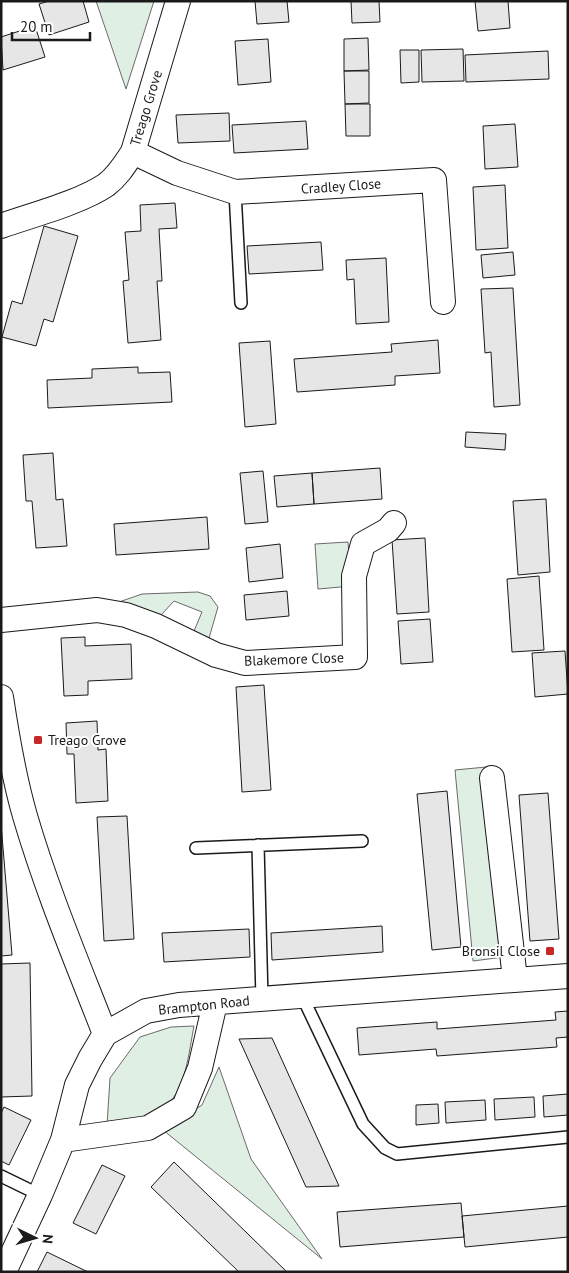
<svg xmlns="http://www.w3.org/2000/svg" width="569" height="1273" font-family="'PT Sans',sans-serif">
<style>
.green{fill:#e0efe3;stroke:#6a6a6a}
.building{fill:#e6e6e6;stroke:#1a1a1a}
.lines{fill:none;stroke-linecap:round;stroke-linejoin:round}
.service-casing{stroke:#1a1a1a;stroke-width:14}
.minor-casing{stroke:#1a1a1a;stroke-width:26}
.service{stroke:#fff;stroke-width:11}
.minor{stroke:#fff;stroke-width:24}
.poi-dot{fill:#c62828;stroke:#fff;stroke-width:2}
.labels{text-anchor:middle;stroke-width:4;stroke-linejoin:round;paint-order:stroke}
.street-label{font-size:14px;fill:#1a1a1a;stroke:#fff}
.poi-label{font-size:14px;fill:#1a1a1a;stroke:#fff;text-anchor:start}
</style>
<rect width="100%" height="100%" fill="#fff"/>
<path class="green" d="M96,1H154L126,89Z
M348,542L352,586L318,589L315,544Z
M198,592L210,596L218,607L209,638L194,631L202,612L174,601L161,615L119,602L142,594Z
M486,767L504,957L473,961L455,770Z
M194,1026C189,1051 186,1089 166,1106C150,1119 125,1121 107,1125L110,1078L140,1037L171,1027Z
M219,1067L251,1159L322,1259L163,1130L202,1105Z"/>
<path class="building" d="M49,1H83L89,22L49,35L39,4Z
M255,1H287L289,22L257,24Z
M351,1H379L380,22L352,23Z
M475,1H508L510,28L478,31Z
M35,26L45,57L3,70L1,37Z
M368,38L369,70L344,71V39Z
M268,39L271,82L238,85L235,41Z
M463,49L464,81L422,82L421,50Z
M400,50H419V82L401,83Z
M548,51L549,79L466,82L465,55Z
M344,71H369V103L345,104Z
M345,104H370V136H346Z
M229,113L230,141L178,143L176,115Z
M306,121L308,149L234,153L232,125Z
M515,124L518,167L485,169L483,126Z
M505,185L508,248L476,250L473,187Z
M175,203L177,228L159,229L162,281H157L161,340L128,343L123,281L129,280L125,232L141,231L140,205Z
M44,226L78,236L53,322L44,319L36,346L2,337L12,301L22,304Z
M321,242L323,270L249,274L247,246Z
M513,252L515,275L483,278L481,255Z
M386,258L389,322L356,324L354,279L347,280L346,260Z
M513,288L520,405L494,407L491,352L485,353L481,289Z
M438,340L440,373L395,376V385L297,392L294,359L392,352L391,344Z
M270,341L276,424L245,427L239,343Z
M138,367V373L170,372L172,402L48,408L47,380L92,378V369Z
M466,432L506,434L505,450L465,447Z
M53,453L56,500L63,499L67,546L36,548L32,501H26L23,455Z
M380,468L382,499L314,504L312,473Z
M263,471L268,522L245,524L240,473Z
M312,473L314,504L277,507L274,476Z
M546,499L550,572L518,575L513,501Z
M207,517L209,549L116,555L114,524Z
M425,538L429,612L397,614L392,540Z
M280,544L283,578L249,582L246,548Z
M539,576L544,650L512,652L507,579Z
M287,591L289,616L246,620L244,595Z
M430,619L433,662L401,664L398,621Z
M85,637V646L131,644L132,679L88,681V695L64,696L61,638Z
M565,651L568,694L535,697L532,653Z
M264,685L271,790L242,792L236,687Z
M97,721L98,750L106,749L108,801L76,803L74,754H67L66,723Z
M447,791L461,947L432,950L417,794Z
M548,793L559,939L530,941L519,795Z
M127,816L134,939L104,941L97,817Z
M1,824L12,955L1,956Z
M382,926L383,952L272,960L271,933Z
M249,929L250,957L164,962L162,933Z
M30,963L32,1096L1,1097V964Z
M568,1011V1037L556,1038L557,1047L437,1056L436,1049L359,1055L357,1028L437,1022V1029L556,1020L555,1012Z
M272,1038L339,1186L306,1187L239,1039Z
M568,1094V1115L544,1117L543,1096Z
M534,1097L535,1117L495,1120L494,1099Z
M485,1100L486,1120L446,1123L445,1102Z
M438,1104L439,1123L416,1125V1105Z
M4,1107L31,1120L9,1165L1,1161V1113Z
M174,1162L287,1272H239L151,1187Z
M102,1165L125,1176L96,1234L73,1223Z
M461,1203L464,1237L340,1247L337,1212Z
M568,1206V1237L465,1247L462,1216Z
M47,1252L88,1272H37Z"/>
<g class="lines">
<g class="service-casing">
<path id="service" d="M235,192L241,303
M258,845L262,999
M196,848L362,841
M302,996L363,1124L385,1148L397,1154L568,1137
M1,1176L40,1195"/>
</g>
<g class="minor-casing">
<path id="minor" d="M133,152L177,173L235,192L434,180L443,302
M1,226C32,215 79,203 106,185C118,176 125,164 133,152L178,1
M1,620L97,610L126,615L156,626L216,655L245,663L355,657L354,576L363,544L388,530L394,523
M1,697C7,737 14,778 25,816C47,891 77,962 105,1034
M492,778L515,979
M63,1140L148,1128L184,1107L200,1068L215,1003
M4,1272L40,1195L63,1140L77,1085L90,1059L105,1034L146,1011L179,1005L568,976"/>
</g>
<use href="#service" class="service"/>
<use href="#minor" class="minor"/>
</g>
<g class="poi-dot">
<rect x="33" y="735" width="10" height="10" rx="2.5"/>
<rect x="545" y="946" width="10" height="10" rx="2.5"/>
</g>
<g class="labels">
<g class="street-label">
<text transform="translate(146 108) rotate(-73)" y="5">Treago Grove</text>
<text transform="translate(341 186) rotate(-4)" y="5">Cradley Close</text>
<text transform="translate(294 659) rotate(-2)" y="5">Blakemore Close</text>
<text transform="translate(204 1005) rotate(-6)" y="5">Brampton Road</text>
</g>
<g class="poi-label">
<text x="48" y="745">Treago Grove</text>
<text x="540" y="956" text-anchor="end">Bronsil Close</text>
</g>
</g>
<rect width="569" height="1273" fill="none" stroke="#1a1a1a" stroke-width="5"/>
<g transform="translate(35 1238) rotate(95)" stroke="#ffffff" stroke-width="4" paint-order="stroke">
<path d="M0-4L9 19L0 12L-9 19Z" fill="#1a1a1a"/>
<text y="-8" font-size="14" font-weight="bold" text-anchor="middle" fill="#1a1a1a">N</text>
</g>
<path d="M12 32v8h78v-8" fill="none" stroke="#1a1a1a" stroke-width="2.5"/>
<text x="20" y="32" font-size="15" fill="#1a1a1a" stroke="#ffffff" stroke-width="4" paint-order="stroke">20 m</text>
</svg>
